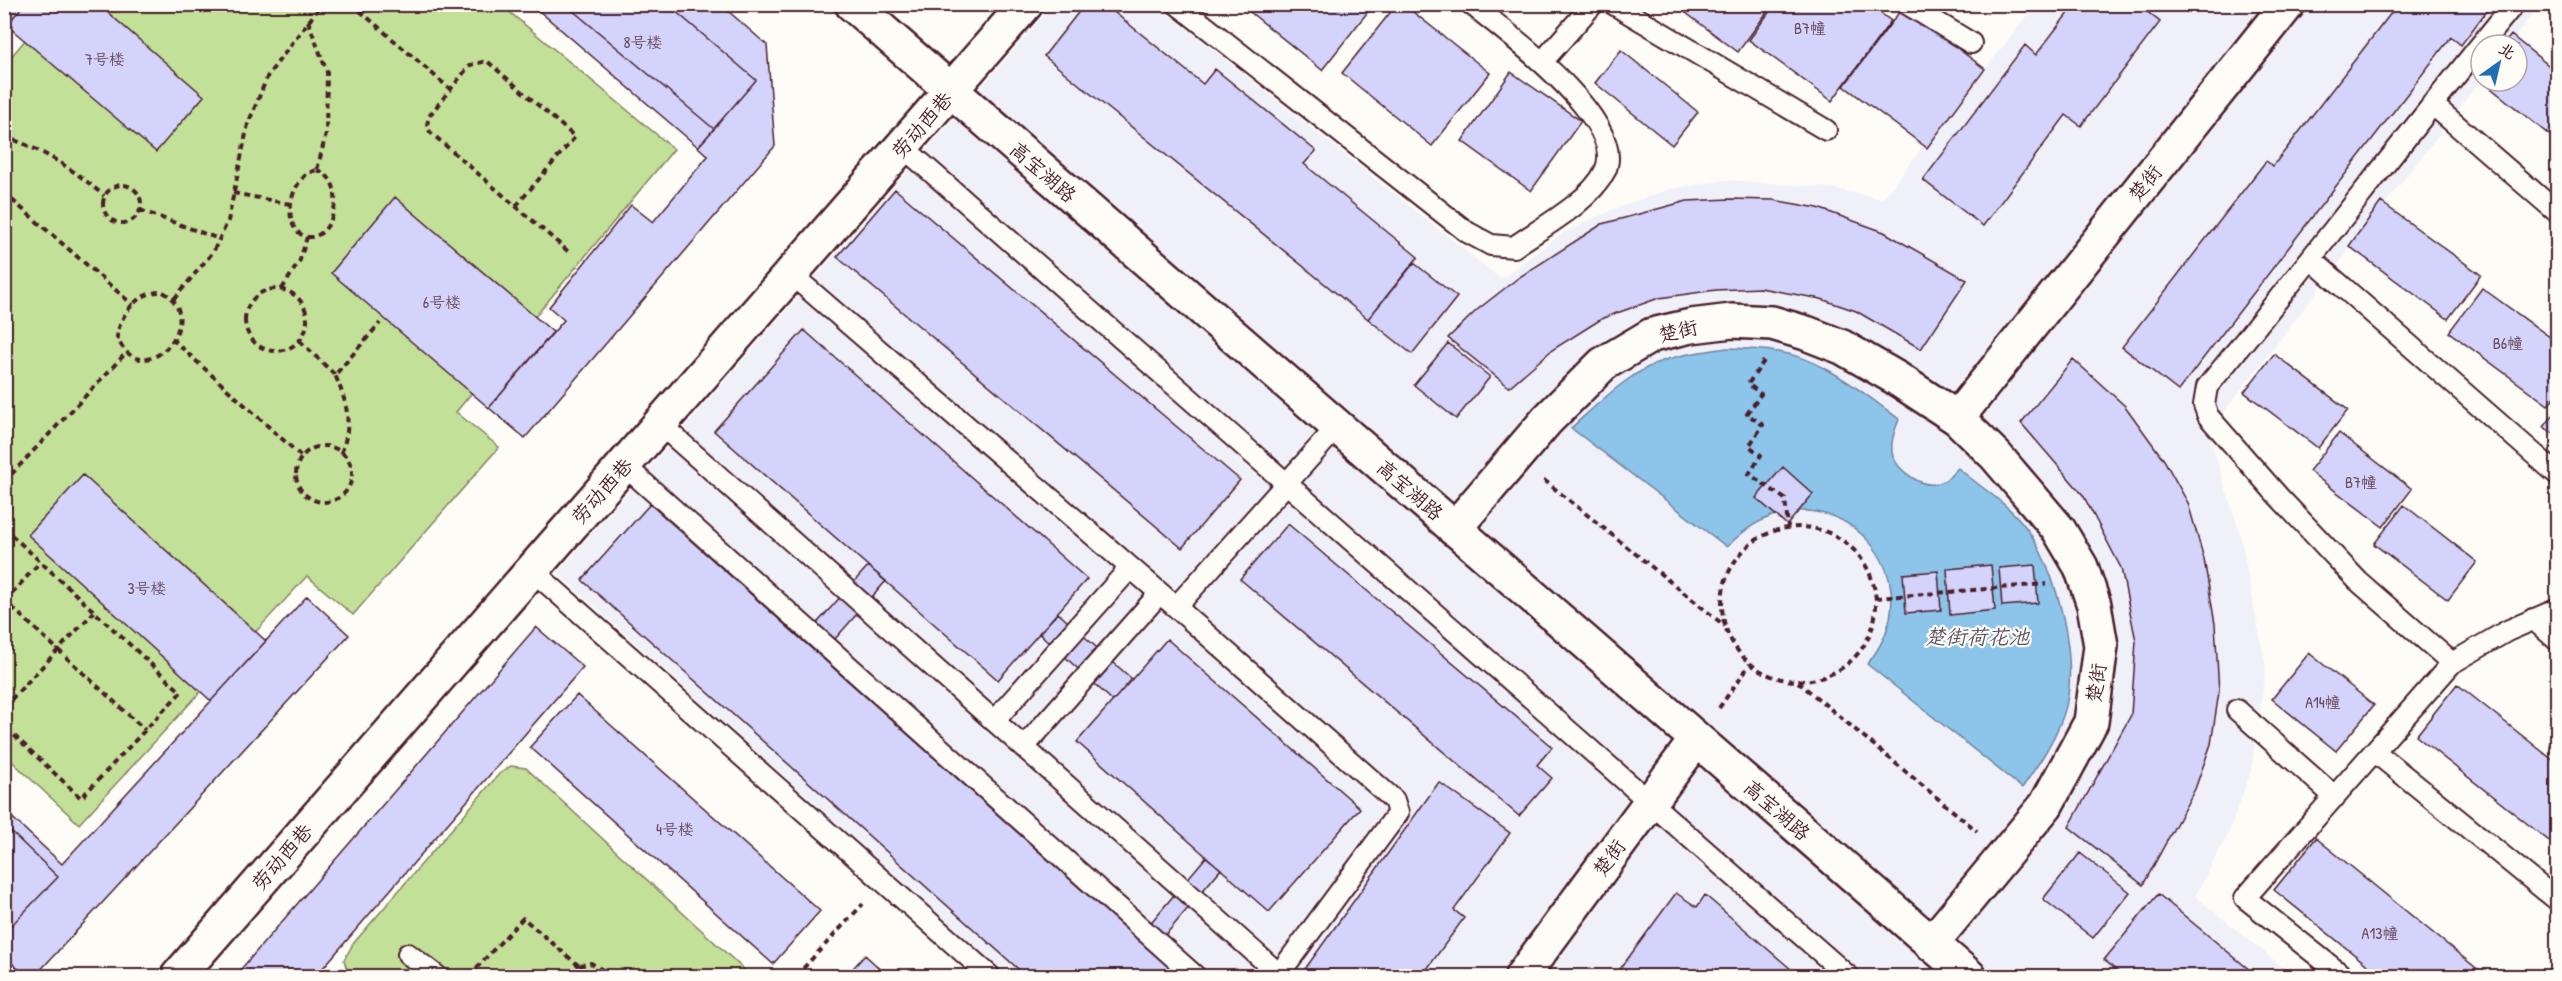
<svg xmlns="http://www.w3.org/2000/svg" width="2562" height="981" font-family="'Patrick Hand','LXGW WenKai TC',sans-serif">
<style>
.built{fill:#f0f0f8}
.green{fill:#c3e098;stroke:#868062;stroke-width:1.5}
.water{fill:#8cc4ea;stroke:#72829e;stroke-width:1.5}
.building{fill:#d3d3fb;stroke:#4a1f2b;stroke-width:1.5}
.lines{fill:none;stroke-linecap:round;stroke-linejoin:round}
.lane-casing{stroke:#4a1f2b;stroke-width:24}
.street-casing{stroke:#4a1f2b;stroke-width:38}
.path{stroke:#4a1f2b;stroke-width:4;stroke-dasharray:6 4.5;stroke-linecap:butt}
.lane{stroke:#fdfcf7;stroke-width:20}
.street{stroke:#fdfcf7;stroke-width:33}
.labels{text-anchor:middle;stroke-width:4.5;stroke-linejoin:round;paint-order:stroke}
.number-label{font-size:16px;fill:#6c4c5f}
.street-label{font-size:20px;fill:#4a1f2b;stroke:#fdfcf7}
.water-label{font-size:21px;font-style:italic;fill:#5e5164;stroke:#fdfcf7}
</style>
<rect width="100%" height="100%" fill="#fdfcf7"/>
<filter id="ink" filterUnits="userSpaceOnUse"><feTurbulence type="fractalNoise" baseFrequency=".0167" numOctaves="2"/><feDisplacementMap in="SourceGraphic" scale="12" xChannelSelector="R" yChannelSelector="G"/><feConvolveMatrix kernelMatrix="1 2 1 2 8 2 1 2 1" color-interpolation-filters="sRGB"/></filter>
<g filter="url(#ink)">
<path class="built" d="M1053,5H1157L1501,279L1564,232L1617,208L1670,189L1726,180L1831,188L1882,199L2036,5H2540L2508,45H2481V80L2208,432L2240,534L2266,669L2251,771L2228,834L2195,896L2293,976H1007L557,573Z"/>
<path class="green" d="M55,5H501L674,149L456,412L499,447L353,615L307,576L79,824L5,755L4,65Z
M511,766L526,768L751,976H349L344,960L353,944L499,774Z"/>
<path class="water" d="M1727,348C1752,349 1781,350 1805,359C1840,373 1869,397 1899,419C1895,430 1889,445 1893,456C1899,472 1923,489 1939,483C1947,481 1952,474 1958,468C1979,486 2007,503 2024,525C2057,567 2082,665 2063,716C2053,743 2038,765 2022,788L1867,664C1946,569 1818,450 1727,547L1571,428C1599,403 1631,370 1668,359C1687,353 1707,351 1727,348Z"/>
<path class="building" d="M4,4H98L204,96L156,152L4,23Z
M4,4H24L4,29Z
M531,4H667L756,80L698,147Z
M565,4H720L767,45L775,146L525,438L489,408L564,320L549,307L631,205L653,222L708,156L698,147L714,129Z
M1085,4H1104L1203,84L1215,69L1316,151L1304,164L1418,257L1368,319L1044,56Z
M1240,4H1374L1322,70Z
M1397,4H1403L1490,73L1432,146L1342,73Z
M1674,4H1773L1738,52Z
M1775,4H1868L1891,21L1832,101L1749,40Z
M2075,4H2149L2145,10L2160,22L2081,126L2066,115L1983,226L1923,180L2025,45L2036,55Z
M2398,4H2492L2461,45L2451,37L2178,391L2122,347L2266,161L2273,166Z
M1903,7L1985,69L1927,148L1844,86Z
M2511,35L2558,73V142L2482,81H2517V45H2503Z
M1621,50L1698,112L1672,145L1595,83Z
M1511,72L1581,121L1531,191L1462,141Z
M895,189L1240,480L1182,548L837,257Z
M395,197L553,332L489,408L331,273Z
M1730,199L1773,200L1818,208L1884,232L1967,280L1921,349L1856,311L1821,299L1760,288L1716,290L1659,298L1603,318L1552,350L1509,387L1448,338L1477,310L1518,278L1602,224L1687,201Z
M2381,202L2481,275L2448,319L2349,246Z
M1414,263L1457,297L1412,354L1368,319Z
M2482,288L2558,343V393L2548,405L2449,332Z
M804,330L1087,579L998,680L714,431Z
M1448,343L1490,377L1456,419L1414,385Z
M2274,354L2348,410L2318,448L2244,392Z
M2073,359L2125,406L2164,460L2188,503L2204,559L2215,624L2219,692L2211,744L2195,789L2143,885L2069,827L2131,715L2136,641L2121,568L2083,495L2021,423Z
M2558,409V437L2544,427Z
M2339,433L2412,489L2383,527L2309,471Z
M1783,467L1813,494L1787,525L1756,498Z
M83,475L266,641L211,701L28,535Z
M650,504L1137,939L1180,976H1026L582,580Z
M2404,505L2477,562L2448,600L2374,544Z
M1288,524L1552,747L1537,765L1552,778L1519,816L1240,579Z
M1991,565L1995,610L1950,615L1947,569Z
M2035,565L2038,603L2002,606L1999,568Z
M868,566L886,581L820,656L802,640Z
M1938,571L1941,610L1906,613L1903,574Z
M307,596L349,635L35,976H26L4,956V810L62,864Z
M1058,613L1132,679L1113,701L1039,633Z
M536,627L583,667L316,976H235Z
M1167,639L1360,808L1269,912L1077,742Z
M2309,653L2374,705L2336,751L2272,699Z
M2457,684L2558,764V848L2416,736Z
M577,695L820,911L773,964L530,747Z
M1439,782L1510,833L1454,910L1464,918L1422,976H1300Z
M4,825L58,877L4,933Z
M2316,838L2486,976H2381L2274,890Z
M2080,853L2130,892L2093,938L2043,899Z
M1206,857L1221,869L1152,951L1137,939Z
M1676,893L1697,907L1705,895L1799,976H1615Z
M2158,894L2257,976H2123L2104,960Z
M865,955L888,976H846Z"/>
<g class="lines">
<g class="lane-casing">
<path id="lane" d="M1177,4L1467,232L1491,245L1514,247C1542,227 1590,202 1605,171C1629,122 1505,31 1471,4
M1613,4L1826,130
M1907,4L1971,43
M1543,61L1593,4
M2432,104L2558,213
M903,147L1848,976
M2312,260L2558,475
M661,425L1279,974L1398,813L1394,800L1160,593L792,275
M625,466L1195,976
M532,570L990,976
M1176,607L1337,427
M2533,619L2558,641
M2452,663L2358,581L2278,496L2208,416L2204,405L2207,387C2311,261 2410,130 2514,4
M2237,710L2335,797
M994,721L1130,568
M1024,747L1160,593
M2375,752L2557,900
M408,954L437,976
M2343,976L2245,898L2452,663L2507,631L2558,609"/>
</g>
<g class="street-casing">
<path id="street" d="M852,4L1969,976
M1957,418L2288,4
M1454,529L1547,420L1603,364L1652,335L1691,326L1732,321L1772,323L1806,333L1842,347L1896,378L1957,418L1996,456L2059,530L2081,567L2094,605L2101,646L2091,722L2046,805L1931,944
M178,976L1026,4
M1522,976L1696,740"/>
</g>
<path class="path" d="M352,4L450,89
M308,21L327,72L326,134L317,170
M4,136C43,150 74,169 104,196
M317,170C349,180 334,239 309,237C279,234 288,175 317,170Z
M103 204a19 19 0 1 1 38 0a19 19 0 1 1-38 0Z
M4,193L133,305
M233,193L290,204
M516,206L575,137L487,61L470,65L429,116L427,125L430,132L571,254
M140,210L219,239
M245 320a31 31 0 1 1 62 0a31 31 0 1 1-62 0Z
M282,289L300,260L307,237
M163,292C211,319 142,397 117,337C120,314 138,291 163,292Z
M174,299L213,252L228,221L248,124L268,75L322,4
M172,339L302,457
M300,341L335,375
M1764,361L1748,384L1761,394L1747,414L1763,425L1749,446L1761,455L1749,474L1785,499L1788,527
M296 474a28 28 0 1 1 56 0a28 28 0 1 1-56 0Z
M341,453C353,424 347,402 335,375L380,323
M1544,480L1725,626
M4,482L125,354
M1722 604a77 77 0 1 1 154 0a77 77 0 1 1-154 0Z
M4,528L181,692L81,798L4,726
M1876,598L2046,584
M4,600L145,730
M5,601L40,562
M1798,682L1977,831
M4,707L94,612
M1719,708L1750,664
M579,966L591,963L613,976
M469,976L523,918L579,966
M579,976V966
M796,976L863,904"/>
<use href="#lane" class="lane"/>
<use href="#street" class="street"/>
</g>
</g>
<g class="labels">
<g class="number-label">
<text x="1810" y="34">B7幢</text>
<text x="643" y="48">8号楼</text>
<text x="105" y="65">7号楼</text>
<text x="442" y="308">6号楼</text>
<text x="2508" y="349">B6幢</text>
<text x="2361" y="488">B7幢</text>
<text x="147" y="594">3号楼</text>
<text x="2323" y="708">A14幢</text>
<text x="675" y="835">4号楼</text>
<text x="2380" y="939">A13幢</text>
</g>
<g class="street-label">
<text transform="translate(922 125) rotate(-49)" y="7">劳动西巷</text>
<text transform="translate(1043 172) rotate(41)" y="7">高宝湖路</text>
<text transform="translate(2145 183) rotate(-51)" y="7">楚街</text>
<text transform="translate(1678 331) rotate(-13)" y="7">楚街</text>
<text transform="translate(1410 490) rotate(41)" y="7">高宝湖路</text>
<text transform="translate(602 491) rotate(-48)" y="7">劳动西巷</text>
<text transform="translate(2096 683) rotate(-82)" y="7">楚街</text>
<text transform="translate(1777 810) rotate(41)" y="7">高宝湖路</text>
<text transform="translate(282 857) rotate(-49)" y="7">劳动西巷</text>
<text transform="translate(1609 858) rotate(-54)" y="7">楚街</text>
</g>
<g class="water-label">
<text x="1977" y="644">楚街荷花池</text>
</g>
</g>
<rect width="2562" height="981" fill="none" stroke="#fdfcf7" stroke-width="24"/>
<rect x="12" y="12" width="2538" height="957" fill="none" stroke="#4a1f2b" stroke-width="2" filter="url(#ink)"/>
<g transform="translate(2499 63) rotate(34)"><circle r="28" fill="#fdfcf7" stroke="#b5a4a5" stroke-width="1.5"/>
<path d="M0-4.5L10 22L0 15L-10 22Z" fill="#1f6fb2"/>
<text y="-9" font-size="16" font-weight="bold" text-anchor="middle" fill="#4a1f2b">北</text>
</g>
</svg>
